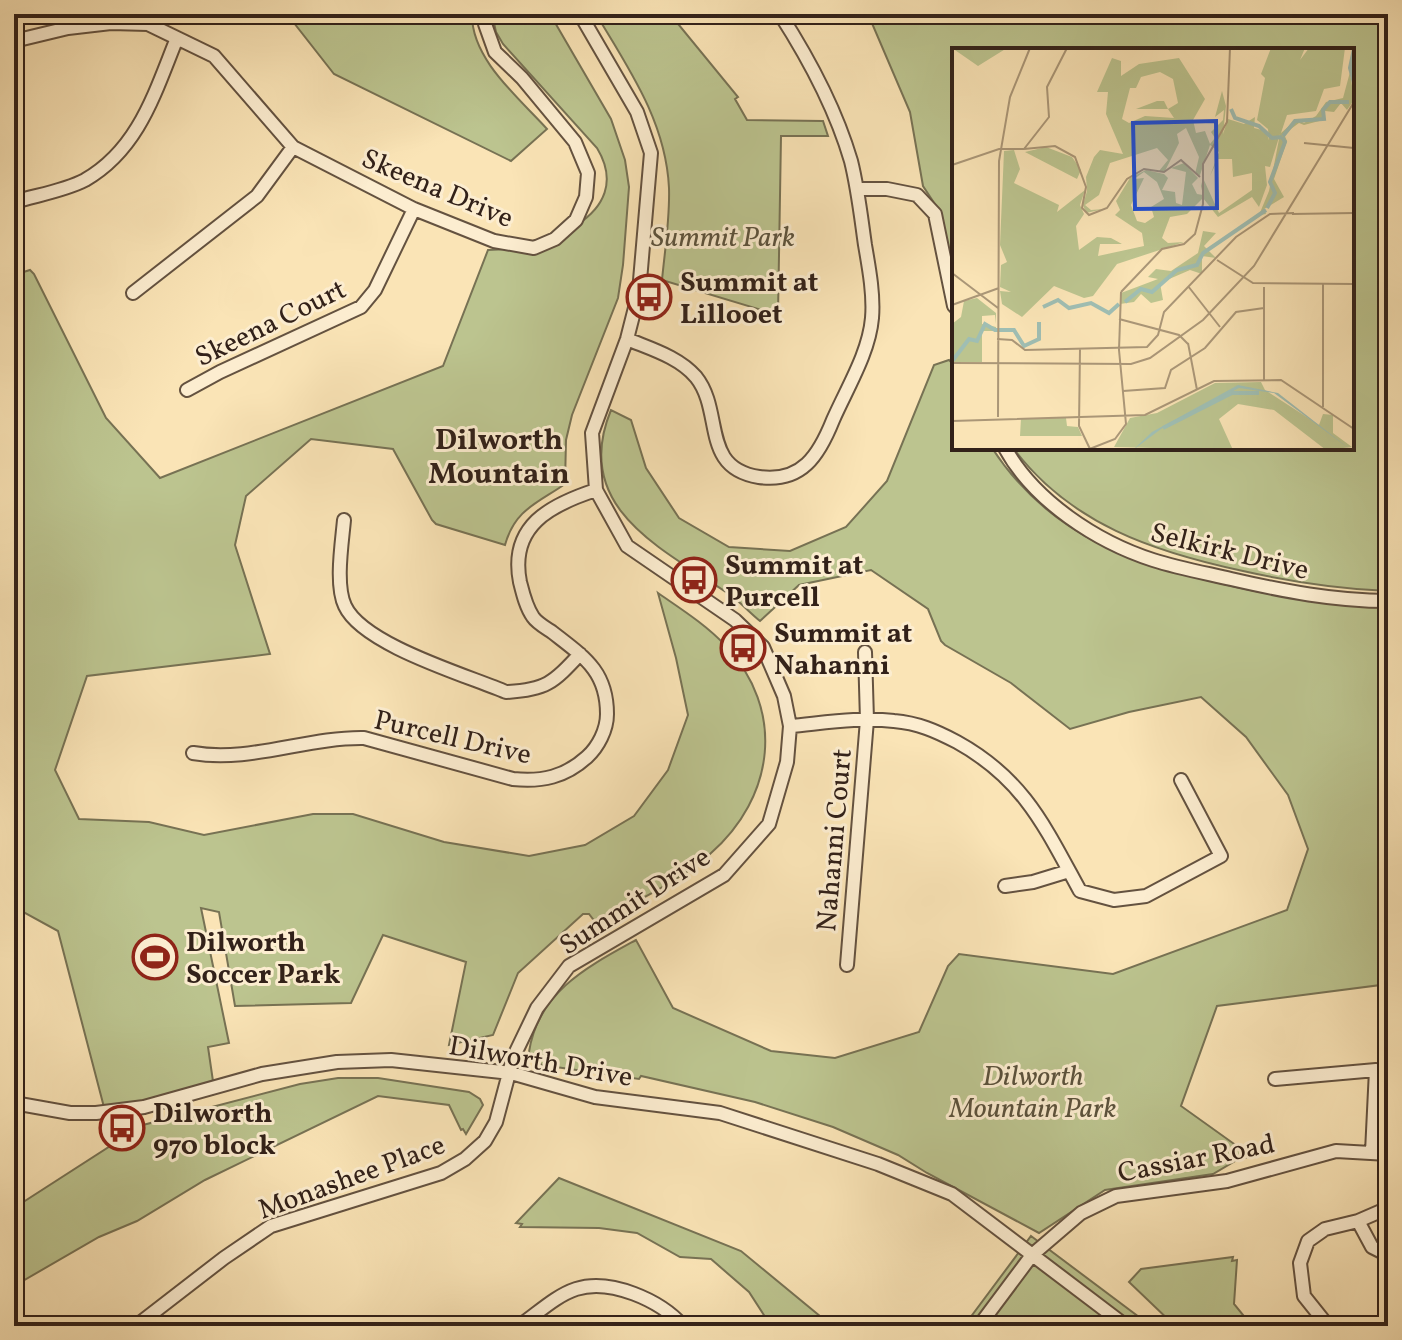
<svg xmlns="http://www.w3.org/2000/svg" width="1402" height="1340" font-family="Vollkorn,serif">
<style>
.green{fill:#bcc48f;stroke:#777254;stroke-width:2}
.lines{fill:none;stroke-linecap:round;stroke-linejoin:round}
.minor-casing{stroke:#645240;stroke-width:16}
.minor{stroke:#fcedd0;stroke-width:12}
.labels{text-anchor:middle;stroke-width:6;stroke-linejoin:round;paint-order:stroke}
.street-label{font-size:28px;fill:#322119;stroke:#fcedd0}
.park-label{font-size:28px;font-style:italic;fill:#5b523c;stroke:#fcedd0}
.poi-label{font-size:28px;font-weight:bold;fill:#322119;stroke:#fcedd0;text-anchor:start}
.neighbourhood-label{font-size:30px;font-weight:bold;fill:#322119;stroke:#fcedd0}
.inset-river{fill:none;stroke:#9fbeb3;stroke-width:4}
.inset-road{fill:none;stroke:#aa9677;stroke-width:2}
.view{fill:#1d4ed8;fill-opacity:0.15;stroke:#1d4ed8;stroke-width:4}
.inset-edge{fill:none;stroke:#322119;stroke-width:4}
</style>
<rect width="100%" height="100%" fill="#fae4b6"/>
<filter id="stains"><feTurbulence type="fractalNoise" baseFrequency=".0025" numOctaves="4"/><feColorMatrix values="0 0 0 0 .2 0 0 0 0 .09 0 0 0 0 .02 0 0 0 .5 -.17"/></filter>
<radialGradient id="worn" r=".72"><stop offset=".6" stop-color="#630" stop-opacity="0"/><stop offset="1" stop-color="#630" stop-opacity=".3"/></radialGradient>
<path class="green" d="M287,14H472C471,59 519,98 547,129L511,161L334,74Z
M492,14H550L611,119L625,160L629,187L623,265L618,298L572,415L566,440L565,484C538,503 515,509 505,545L436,524L432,520L393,449L311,439L246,496L235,545L270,654L87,676L55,770L79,819L149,822L204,835L313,814H353L444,842L529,856L585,845L634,816L668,770L688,715L676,658L658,593C681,609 705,624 725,645C786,710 775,797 710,854C677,883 634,902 596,923L589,914H583L518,973L493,1035L449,1045L466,962L383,935L351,1003L235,1006L219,912L201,908L229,1043L208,1047L214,1088L105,1111L58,931L14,907V275L30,270L34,274L106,418L160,478L443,366L488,250C540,250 638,216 597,148L503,44L496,32Z
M596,14H670L738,97L735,99L747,120L823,121L828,136H781L778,315L662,280C665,249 670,218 669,188C666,122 629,69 596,14Z
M868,14H1388V591C1339,589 1292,582 1243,571C1154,552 1070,524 1013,448H1352V50H954V273L940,212L923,186L910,112Z
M949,360L954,365V448H992C1051,538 1135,565 1236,587C1286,598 1336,606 1388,607V984L1217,1006L1181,1106L1251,1156L1237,1160L1213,1174L1105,1190L1039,1233L927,1173L898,1155L833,1127L755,1102L641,1076L639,1079L542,1065L531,1057L529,1052C538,992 587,967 636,940L673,1008L771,1051L835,1058L919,1032L948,966L959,954L1113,974L1287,910L1308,849L1288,795L1246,737L1201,697L1129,712L1070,729L1011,683L945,645L941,641L928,609L871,570L799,585L760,621C750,613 742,604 732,596C665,550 570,509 611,410L631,420L646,468L679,518L729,547L790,551L846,527L887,481L934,365Z
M338,1078H378L469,1092L480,1099L483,1105L466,1134L463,1129L461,1130L449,1105L378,1096L205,1180L137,1221L99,1237L14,1286V1208L143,1125L300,1084Z
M559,1178L741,1251L832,1326H771L749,1292L711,1259L680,1257L637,1233L599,1228L520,1227L522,1224L516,1223Z
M1031,1236L1151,1326H964Z
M1233,1257L1232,1261L1237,1260L1234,1304L1252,1326H1175L1129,1282L1141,1269Z"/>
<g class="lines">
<g class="minor-casing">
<path id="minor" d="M14,41L68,28L111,23L148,24L214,56L293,147L414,209L494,241L534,248L555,239L576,220L586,197L588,173L575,142L522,78L495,52L485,24L486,14
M857,189H887L917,195L935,214L954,306
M14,202C37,195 64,191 85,180C139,149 155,92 177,38
M133,293L257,196L293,147
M627,339C651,349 679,357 696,377C724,412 700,468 759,477C802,483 819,455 833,420C847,388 869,353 872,318C874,295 869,268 865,245C861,217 858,189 851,161C836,110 809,59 780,14
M187,390L220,372L361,307L375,290L414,209
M1005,448C1034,501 1097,542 1153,560C1178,568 1205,573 1231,579C1283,591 1335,601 1388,601
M344,520C342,543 335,585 345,606C363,645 466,675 506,692C546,690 553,683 580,654
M790,726C824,723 860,717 894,721C918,723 936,731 957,742C1024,779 1045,827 1080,891L1114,900L1146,896L1221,856L1181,780
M193,753C249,763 307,737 364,738L513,779C542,782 565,777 587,757C598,747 607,730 607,714C607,671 584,657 552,632C546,628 537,623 533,617C526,607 523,594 520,582C509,526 550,505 596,490
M1005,886L1033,882L1069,871
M847,965L867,720L865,652
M1275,1079L1376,1070L1372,1152
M14,1103L70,1113H96L144,1107L262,1074L337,1062L391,1060L511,1073L595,1097L720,1113L878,1164L952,1194L1126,1326
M1388,1208L1358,1221L1372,1247L1388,1255
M136,1326L224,1258L271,1226L441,1173L465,1159L485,1141L496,1122L513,1058L537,1008L569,966L724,875L769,824L787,762L790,726L784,696L763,647L735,620L627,546L596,490L592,433L627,339L639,292L651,153L637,112L580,14
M519,1326C537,1314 555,1296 576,1289C610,1278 660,1300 683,1326
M979,1326L1032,1255L1081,1213L1116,1196L1227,1181L1336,1151L1388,1154
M1328,1326L1304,1296L1300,1263L1308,1241L1325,1229L1358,1221"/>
</g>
<use href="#minor" class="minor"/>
</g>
<defs>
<g id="bus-ring" transform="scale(2.3)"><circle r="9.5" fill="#fcedd0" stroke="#8f2418" stroke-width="1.5"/><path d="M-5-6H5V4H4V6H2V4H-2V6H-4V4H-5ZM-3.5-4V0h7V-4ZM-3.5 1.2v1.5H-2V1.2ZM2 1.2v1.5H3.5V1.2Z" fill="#8f2418"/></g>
<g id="stadium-ring" transform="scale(2.3)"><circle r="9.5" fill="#fcedd0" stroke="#8f2418" stroke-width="1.5"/><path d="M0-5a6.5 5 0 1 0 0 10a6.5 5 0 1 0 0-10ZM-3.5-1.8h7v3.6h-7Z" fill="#8f2418"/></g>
</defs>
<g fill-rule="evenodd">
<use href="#bus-ring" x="649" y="297"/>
<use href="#bus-ring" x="694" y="580"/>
<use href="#bus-ring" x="743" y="648"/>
<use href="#stadium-ring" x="155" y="957"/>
<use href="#bus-ring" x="122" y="1128"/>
</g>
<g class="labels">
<g class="street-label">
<text transform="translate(438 187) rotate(23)" y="10">Skeena Drive</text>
<text transform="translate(270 322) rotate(-26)" y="10">Skeena Court</text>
<text transform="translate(1230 550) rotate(14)" y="10">Selkirk Drive</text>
<text transform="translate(453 736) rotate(13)" y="10">Purcell Drive</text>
<text transform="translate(833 840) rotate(-85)" y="10">Nahanni Court</text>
<text transform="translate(634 900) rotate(-33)" y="10">Summit Drive</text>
<text transform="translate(541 1060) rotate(10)" y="10">Dilworth Drive</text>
<text transform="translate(1196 1157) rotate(-11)" y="10">Cassiar Road</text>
<text transform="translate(351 1176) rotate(-20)" y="10">Monashee Place</text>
</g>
<g class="park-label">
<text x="723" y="246">Summit Park</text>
<text x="1033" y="1085">Dilworth<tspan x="1033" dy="32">Mountain Park</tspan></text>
</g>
<g class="poi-label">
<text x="680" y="291">Summit at<tspan x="680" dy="32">Lillooet</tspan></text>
<text x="725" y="574">Summit at<tspan x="725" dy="32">Purcell</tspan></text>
<text x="774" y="642">Summit at<tspan x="774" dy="32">Nahanni</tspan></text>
<text x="186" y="951">Dilworth<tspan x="186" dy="32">Soccer Park</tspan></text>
<text x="153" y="1122">Dilworth<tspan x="153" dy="32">970 block</tspan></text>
</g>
<g class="neighbourhood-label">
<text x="499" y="449">Dilworth<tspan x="499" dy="34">Mountain</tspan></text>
</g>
</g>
<g transform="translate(952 48)">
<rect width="402" height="402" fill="#fae4b6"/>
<path d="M0,0H55L26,18ZM319,0H353L348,12L357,0H393L388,38L372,41L364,63L335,67L329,85L345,71L352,75L364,68L374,54L391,50L398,24L402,52L395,62L389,55L382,64L373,63L371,72L352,77L347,75L332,86L335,93L322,131L332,149L312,161L314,166L307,167L317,143L328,86L318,119L313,118L315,137L307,159L300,149L266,169L251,150L235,166L218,169L210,190L216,195L232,194L165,216L141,248L132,250L102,238L70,269L50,256L48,243L59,244L48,239L49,217L55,214L48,197L52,103L62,102L68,121L62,135L107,157L105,164L133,142L128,157L132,166L124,178L127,202L145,189L159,190L170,196H148L146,208L192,198L190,185L163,167L168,162L164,153L178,130L194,122L212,126L216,130L210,142L223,144L224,155L230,157L234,124L219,120L232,115L246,130L240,136L245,146L251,147L249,138L251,130L267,165L300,142V125L281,129L280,111H266L258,128L267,104L258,97L248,127L243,126L247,109L234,80L225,86L227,95L213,123H207L216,112L205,100L158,115L147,147L133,157L139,162L152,161L134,165L131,157L135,143L134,129L142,109L148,102L171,106L154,66L156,44H145L160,10L169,13V28L187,16L227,10L253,51L241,72L244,85L253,83L258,96L263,90L259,84L271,72L272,62L263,69L270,43L274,58L271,86L276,71L292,76L303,69L302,80L314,83L317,92L316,81L305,72L313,30L309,26ZM208,24L221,31L226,55L216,61L212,53H205L184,61H216L222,70L193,68L177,75L170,71L178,40H184L189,29ZM192,124L205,134L212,151L199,159L202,169L193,175L185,173L179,157L192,130L182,131ZM94,99L120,109L129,122L125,131L73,104ZM251,183L264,185L252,198L264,210L250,208V226L238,222L208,235L211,252L199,255L189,246L182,254L168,256L169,245L206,231L196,229L204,221L219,223L246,205ZM25,250L44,265V276L43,267L30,268V276L44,279V283H30V314H0V276L9,269L12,253ZM309,334L313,342L367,377L371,366L381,367V385L400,399L374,402L322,362L286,356L267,371L281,402L162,399L178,370L205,365L263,335ZM69,370H114L115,378L126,379L130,388H68Z" fill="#bcc48f" fill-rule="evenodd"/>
<path d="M286,337L326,345L399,402L322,345L287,340L209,381L181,402L200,384Z" fill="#9fbeb3"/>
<path class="inset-river" d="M402,1L398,20L402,35M279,61L283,70L307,78L320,90L330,89M331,88L343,73L372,71L371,62L378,54H397M315,160L323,145L318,134L333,94L330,89M173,254L189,241L200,244L225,222L245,217L251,205L314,162M91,259L106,252L117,260L139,255L157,265L167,256M1,312L17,291L25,293L33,276L43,282H62L72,298L87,291V274M211,380L280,345H307"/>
<path class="inset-road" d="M352,95L402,100M72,101L103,98L123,109L134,139L130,160L137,167L155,160L175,131L192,121L212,124L229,112L248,129M72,101L97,69L95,39L115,0M0,117L47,101H72M340,166L402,165M265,212L301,235L402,236M0,225L46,260M236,238L268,279M169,244L210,201L232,196L243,186L251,156V116L275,74L278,0M0,257L47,240M167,271L227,287L236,296M45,291L60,292L73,302L195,299L206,287L212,264L284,189L318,166L342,165M236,295L245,342M128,301L127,378L138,401M0,315L179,316L198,310L251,272L302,218L402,54M312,333V239M171,343L213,340L219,322L253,300L284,264L312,260M371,359V236M46,369L47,113L58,49L78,0M0,373L193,367L262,333L329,332L402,381M135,402L163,391L174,376L167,302L169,244"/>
<path class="view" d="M264,73L265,160L183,161L181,75Z"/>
<rect width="402" height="402" class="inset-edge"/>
</g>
<rect width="1402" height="1340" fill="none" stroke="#fae4b6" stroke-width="48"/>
<rect x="16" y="16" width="1370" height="1308" fill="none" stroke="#322119" stroke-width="4"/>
<rect x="24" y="24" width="1354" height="1292" fill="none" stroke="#322119" stroke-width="2"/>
<rect width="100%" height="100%" filter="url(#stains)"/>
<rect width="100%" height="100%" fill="url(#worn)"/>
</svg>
